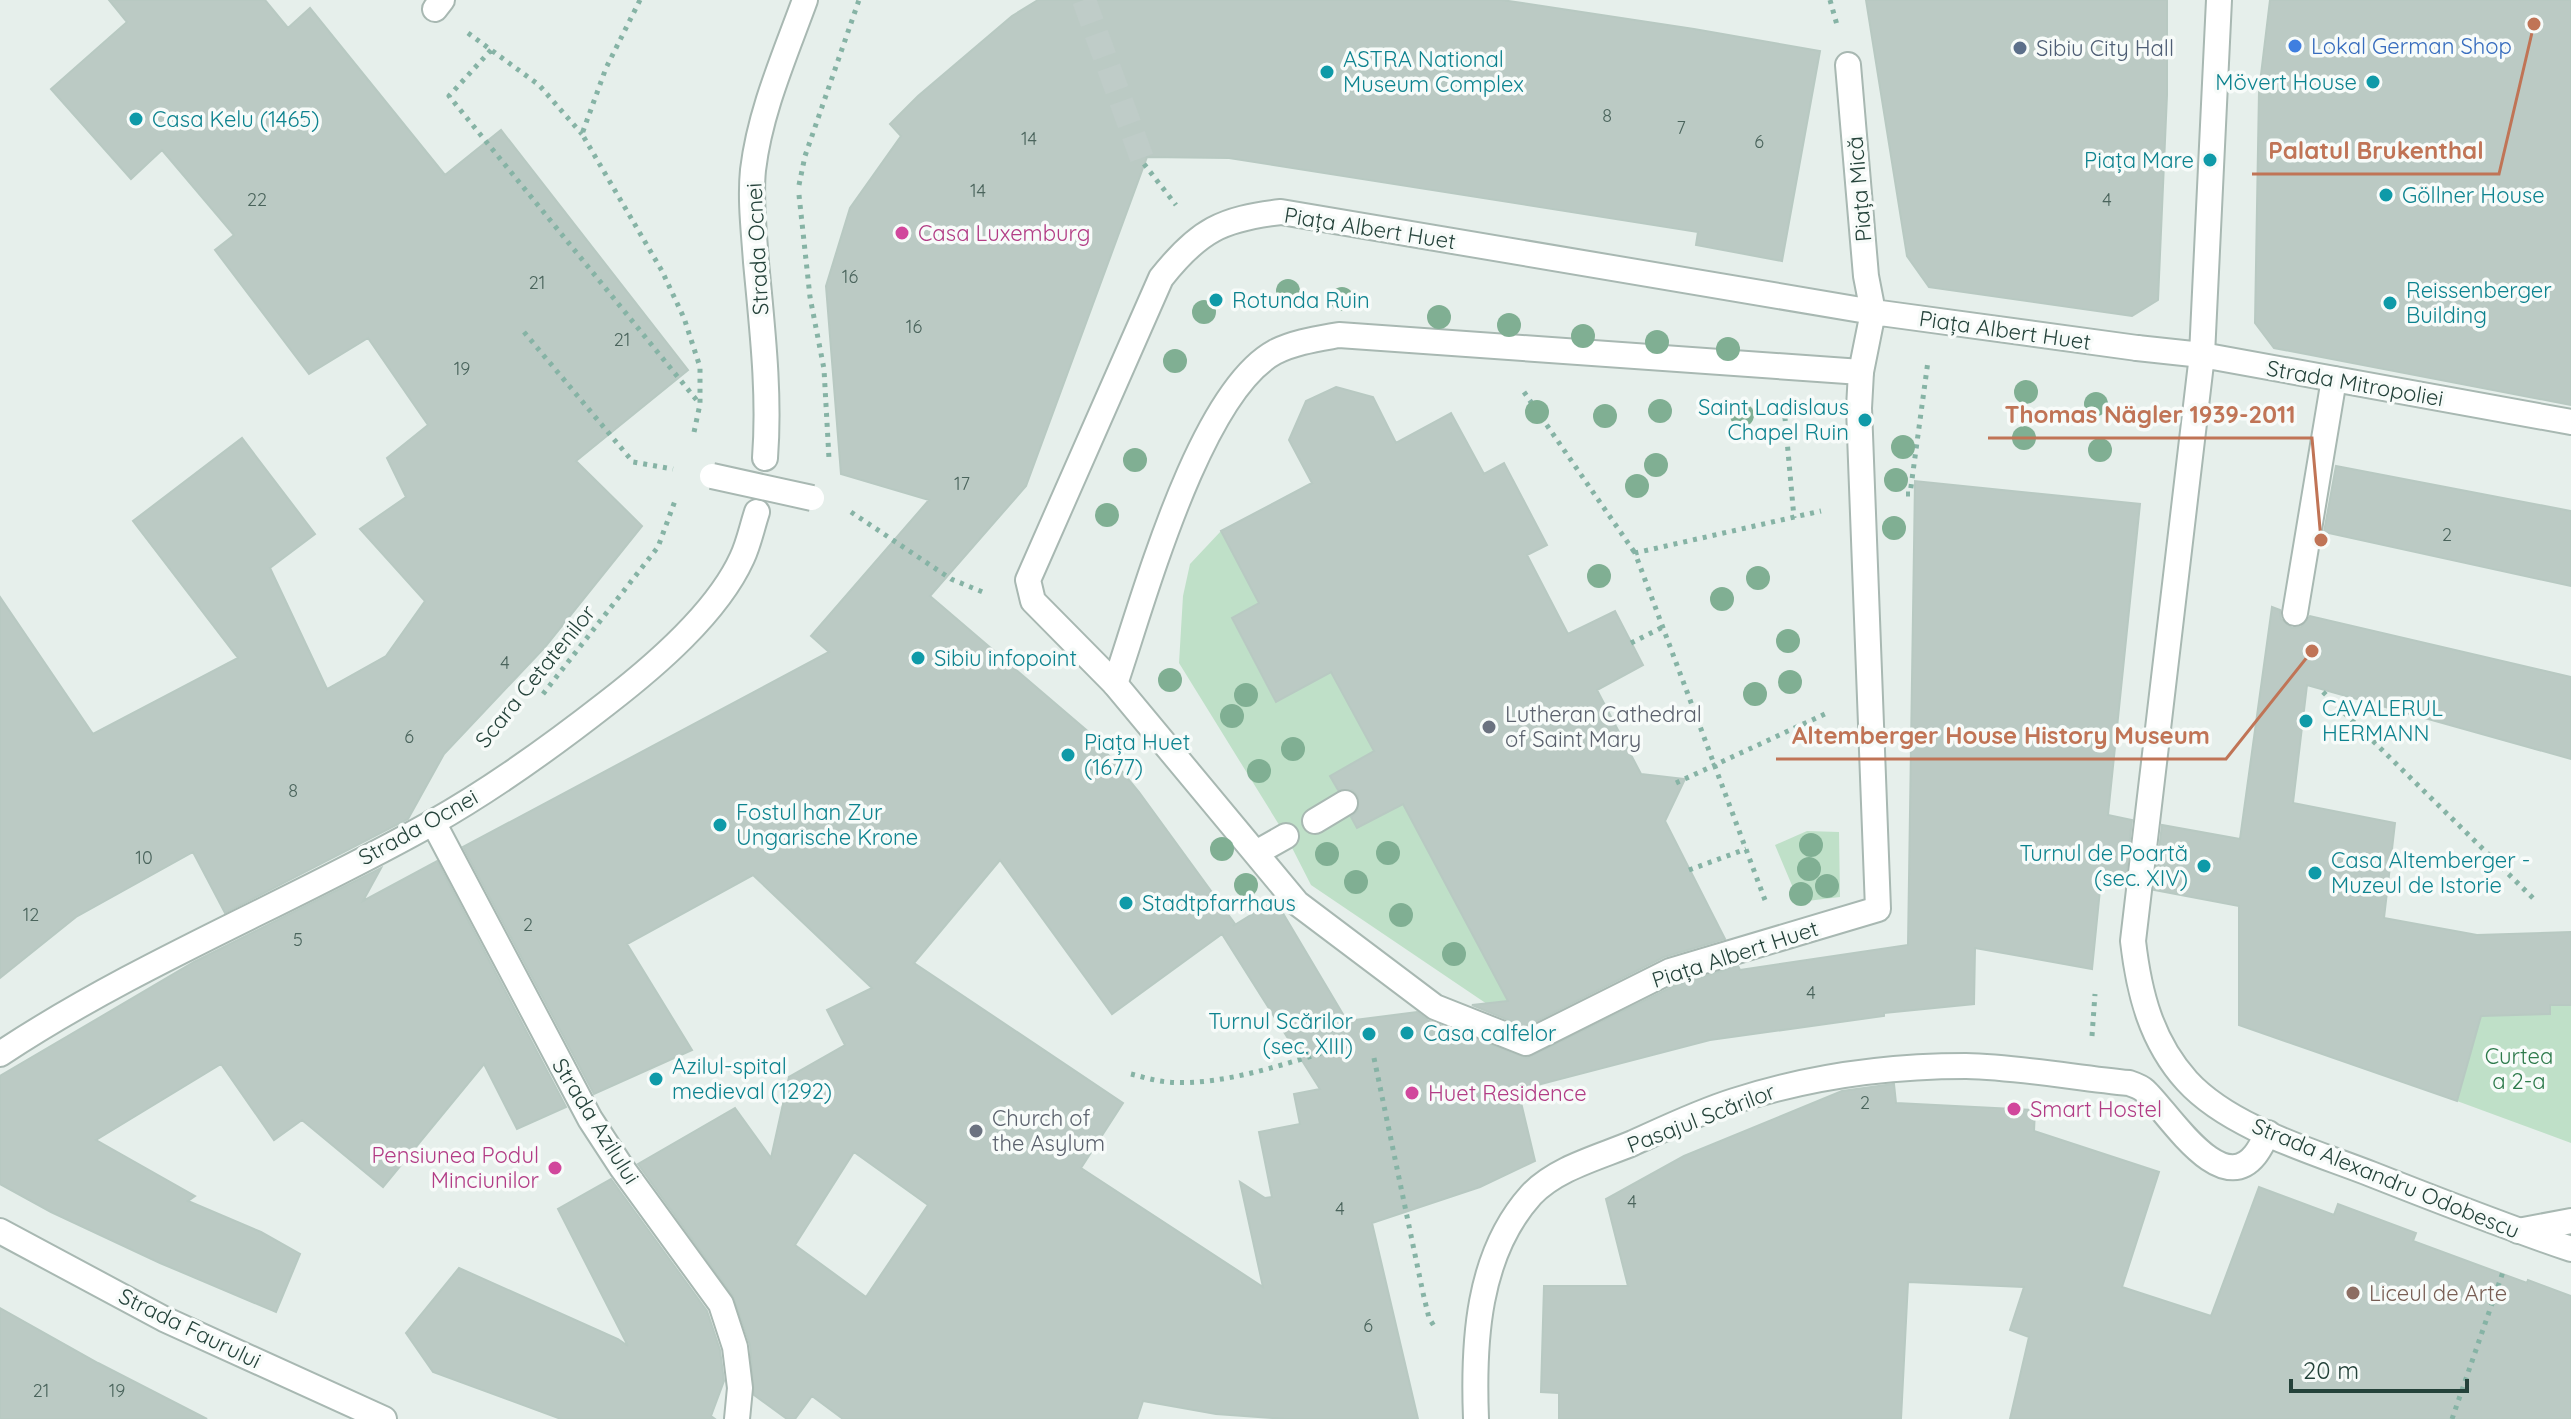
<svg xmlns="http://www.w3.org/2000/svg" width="2571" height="1419" font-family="Quicksand,sans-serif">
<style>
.green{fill:#bfe0c8}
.building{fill:#bbcac4;stroke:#b8c9c2;stroke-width:2;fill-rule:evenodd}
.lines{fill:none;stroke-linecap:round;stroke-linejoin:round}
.pedestrian-tunnel{stroke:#bfccc8;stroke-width:24;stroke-dasharray:24 12;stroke-linecap:butt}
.service-casing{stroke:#a8b8b2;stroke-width:28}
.pedestrian-casing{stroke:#a8b8b2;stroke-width:28}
.minor-casing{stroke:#a8b8b2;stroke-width:28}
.tertiary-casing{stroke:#a8b8b2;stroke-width:28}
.path{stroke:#86b3a5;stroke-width:5;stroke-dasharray:4 6;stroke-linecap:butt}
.service{stroke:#fff;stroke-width:24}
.pedestrian{stroke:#fff;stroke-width:24}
.minor{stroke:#fff;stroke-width:24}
.tertiary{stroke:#fff;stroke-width:24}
.pedestrian-bridge-casing{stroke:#a8b8b2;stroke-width:28;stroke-linecap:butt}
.pedestrian-bridge{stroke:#fff;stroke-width:24}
.tree{fill:#80af93}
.shop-dot{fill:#3f7fe0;stroke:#f7fbf9;stroke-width:3}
.service-dot{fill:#5c6f8a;stroke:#f7fbf9;stroke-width:3}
.culture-dot{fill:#0f9aa8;stroke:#f7fbf9;stroke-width:3}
.hotel-dot{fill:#d1479c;stroke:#f7fbf9;stroke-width:3}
.worship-dot{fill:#6b7280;stroke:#f7fbf9;stroke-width:3}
.education-dot{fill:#8d6e63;stroke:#f7fbf9;stroke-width:3}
.labels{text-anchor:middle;stroke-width:7;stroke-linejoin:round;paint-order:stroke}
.number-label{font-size:18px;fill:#4a645c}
.shop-label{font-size:22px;fill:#366cbe;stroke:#f7fbf9;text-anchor:start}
.service-label{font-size:22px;fill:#4e5e75;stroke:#f7fbf9;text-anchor:start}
.culture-label{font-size:22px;fill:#0d838f;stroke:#f7fbf9;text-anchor:start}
.street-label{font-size:22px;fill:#24423a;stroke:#f7fbf9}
.hotel-label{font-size:22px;fill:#b23c85;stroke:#f7fbf9;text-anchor:start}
.worship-label{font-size:22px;fill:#5b616d;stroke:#f7fbf9;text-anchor:start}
.park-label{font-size:22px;fill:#2d7a4b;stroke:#f7fbf9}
.education-label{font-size:22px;fill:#785e54;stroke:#f7fbf9;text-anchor:start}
.leader{fill:none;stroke:#c07456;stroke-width:3}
.callout-dot{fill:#c07456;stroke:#f7fbf9;stroke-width:3}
.callout-label{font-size:24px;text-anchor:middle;font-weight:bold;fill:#c07456;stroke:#f7fbf9;stroke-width:7;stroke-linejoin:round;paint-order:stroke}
</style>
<rect width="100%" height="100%" fill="#e6efeb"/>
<path class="green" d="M1221,531L1259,603L1232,619L1275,701L1331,672L1374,751L1330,776L1357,828L1403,804L1524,1029L1311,885L1286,836L1179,663L1183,596L1190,564Z
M1807,831L1839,832L1840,897L1799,902L1775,845Z
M2550,1005H2571V1143L2457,1101L2481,1016L2549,1014Z"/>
<path class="building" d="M109,0H265L288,28L310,8L445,175L501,130L688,370L576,461L642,526L545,647L444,754L408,819L225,913L193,852L76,917L0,978V597L93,734L238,658L133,521L242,438L315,534L270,568L327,689L386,656L425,601L360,529L406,497L387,458L428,425L368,338L309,374L215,250L234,235L162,150L131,179L51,89L127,22Z
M1038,0H1502L1694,29L1820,51L1782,261L1696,245L1698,232L1229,158L1147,157L1026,486L930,596L1091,734L1139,792L1235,924L1233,926L1275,900L1347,1021L1417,1012L1429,1021L1527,1058L1676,985L1738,966L1740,970L1908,945L1915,481L2140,504L2108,815L2132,820L2125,884L2101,880L2092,969L1975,948L1974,1004L1884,1013V1016L1710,1040L1518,1090L1535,1161L1480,1187L1372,1223L1418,1419H1286L1216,1414L1143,1401L1137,1419H843L812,1396L795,1419H787L754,1395L750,1345L733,1296L638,1164L735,1108L771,1158L789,1077L845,1045L827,1010L872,988L753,875L627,944L692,1050L594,1094L463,847L829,652L811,636L929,500L841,474L826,286L850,208L901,136L890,124L918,96L1012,16ZM1000,860L1112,1014L1222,934L1320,1089L1294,1094L1300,1124L1259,1132L1272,1197L1265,1198L1240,1182L1263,1287L1081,1168L1123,1103L914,963ZM854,1152L928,1205L866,1297L795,1245Z
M1866,0H2167V95L2158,300L2132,316L1929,287L1907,256Z
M2270,0H2571V405L2274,348L2255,323L2259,91Z
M1336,387L1373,397L1396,443L1451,413L1484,474L1504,463L1547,545L1527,555L1568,634L1615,611L1643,665L1597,690L1641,774L1685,779L1665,821L1725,939L1664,957L1525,1027L1472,1005L1508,1001L1403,804L1357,828L1351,817L1358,810V796L1352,790H1338L1330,776L1374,751L1331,672L1276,702L1232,618L1259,603L1221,531L1312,483L1289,440L1306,401Z
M2336,466L2571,511V586L2324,532Z
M2272,607L2280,610L2281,619L2292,628L2301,627L2310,616L2571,677V759L2307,685L2293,803L2395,823L2384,918L2477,935L2571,932V1005H2550V1014L2481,1016L2457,1101L2239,1025V906L2154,890L2162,825L2240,839Z
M437,861L566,1107L517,1129L484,1064L383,1187L302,1120L274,1140L221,1064L96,1140L195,1196L188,1201L261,1232L300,1254L276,1312L160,1263L51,1212L0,1184V1076L194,962L381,868L363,901Z
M1894,1084L1896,1103L2035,1110L2034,1131L2159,1172L2122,1287L2211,1316L2259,1187L2334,1215L2338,1204L2416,1233L2413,1241L2527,1283L2528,1280L2571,1296V1419H2010L2029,1337L2010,1330L2024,1287L1908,1282L1901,1419H1559V1393L1541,1392L1544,1286H1628L1606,1199L1684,1156L1842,1091Z
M611,1179L707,1311L720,1350L724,1381L711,1416L715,1419H561L433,1372L406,1333L459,1268L618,1339L628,1346L558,1209Z
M0,1308L98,1363L207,1419H0Z"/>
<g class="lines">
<path class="pedestrian-tunnel" d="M1084,0L1144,164"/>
<g class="service-casing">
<path id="service" d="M435,9L442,0
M1848,65L1866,276L1873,312L2137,348
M1281,212L1873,312L1861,372L1339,335C1317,339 1295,342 1275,352C1199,393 1143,602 1115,684L1033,601L1028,580L1161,278C1199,230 1222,219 1281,212Z"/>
</g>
<g class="pedestrian-casing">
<path id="pedestrian" d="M2295,613L2334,379
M1115,684L1297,903L1435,1007L1526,1043L1670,971L1878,909L1859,408L1861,372
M1315,821L1345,803
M1256,853L1286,836
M1476,1419C1473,1343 1477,1255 1531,1195C1556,1168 1600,1157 1633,1143C1666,1128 1699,1112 1734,1101C1808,1077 1887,1066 1966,1066C2018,1067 2077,1078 2129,1083C2135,1085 2141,1087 2145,1091C2168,1112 2220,1199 2255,1155C2260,1149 2264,1140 2268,1133"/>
</g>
<g class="minor-casing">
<path id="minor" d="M2137,348L2202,355L2219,0
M765,458C770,393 762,327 756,262C754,232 750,200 753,170C760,111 785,55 805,0
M433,822L590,1119L622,1168L721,1304L735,1347L740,1388L737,1419
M0,1054C136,964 290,903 432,823C494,788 552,746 607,703C655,666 717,613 742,558C749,543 752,527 757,512
M2518,1231L2571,1221"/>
</g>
<g class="tertiary-casing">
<path id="tertiary" d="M2571,422L2202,355L2133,941C2139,993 2151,1041 2187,1081C2230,1128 2312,1151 2371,1174C2437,1200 2503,1226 2571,1249
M0,1231L164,1319L384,1419"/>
</g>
<path class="path" d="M640,0L606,68L582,134L662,271L684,318L700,367V404L693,437
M1830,0L1837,25
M468,33L539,85L582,134
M491,50L449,96L699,403
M1144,164L1176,205
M799,185L805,156L859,0
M799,195L810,297L824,369L829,459
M524,332L633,462L673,469
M1524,392L1635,553
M1784,407L1794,518
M1906,494H1910L1928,361
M851,512L951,579L985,593
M1631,643L1663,627
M2323,692L2536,901
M543,694L658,547L676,498
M1676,783L1827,713
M1689,870L1746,849
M1765,900L1635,553L1821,511
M2092,1036L2095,994
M1374,1058L1423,1293L1429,1318L1434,1326
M1131,1074C1143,1077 1155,1081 1168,1082C1226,1087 1297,1059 1353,1044
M2452,1419L2504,1269"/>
<use href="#service" class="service"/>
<use href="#pedestrian" class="pedestrian"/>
<use href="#minor" class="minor"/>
<use href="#tertiary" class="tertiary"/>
<g class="pedestrian-bridge-casing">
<path id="pedestrian-bridge" d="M712,476L812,498"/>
</g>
<use href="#pedestrian-bridge" class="pedestrian-bridge"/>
</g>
<g class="tree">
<circle cx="1288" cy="291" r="12"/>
<circle cx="1342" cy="299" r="12"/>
<circle cx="1204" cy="312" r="12"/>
<circle cx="1439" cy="317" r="12"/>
<circle cx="1509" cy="325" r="12"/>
<circle cx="1583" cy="336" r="12"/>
<circle cx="1657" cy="342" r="12"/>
<circle cx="1728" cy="349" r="12"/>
<circle cx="1175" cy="361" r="12"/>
<circle cx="2026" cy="392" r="12"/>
<circle cx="2096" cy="404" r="12"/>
<circle cx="1660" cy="411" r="12"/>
<circle cx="1537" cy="412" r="12"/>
<circle cx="1742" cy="415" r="12"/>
<circle cx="1605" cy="416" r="12"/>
<circle cx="2024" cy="438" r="12"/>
<circle cx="1903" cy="447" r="12"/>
<circle cx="2100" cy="450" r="12"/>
<circle cx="1135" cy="460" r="12"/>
<circle cx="1656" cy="465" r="12"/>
<circle cx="1896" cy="480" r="12"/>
<circle cx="1637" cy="486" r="12"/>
<circle cx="1107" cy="515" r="12"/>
<circle cx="1894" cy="528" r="12"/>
<circle cx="1599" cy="576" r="12"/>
<circle cx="1758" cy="578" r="12"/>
<circle cx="1722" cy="599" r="12"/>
<circle cx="1788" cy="641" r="12"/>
<circle cx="1170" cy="680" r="12"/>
<circle cx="1790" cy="682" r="12"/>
<circle cx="1755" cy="694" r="12"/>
<circle cx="1246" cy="695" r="12"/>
<circle cx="1232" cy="716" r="12"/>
<circle cx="1293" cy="749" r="12"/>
<circle cx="1259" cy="771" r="12"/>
<circle cx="1811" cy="845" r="12"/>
<circle cx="1222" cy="849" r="12"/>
<circle cx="1388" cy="853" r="12"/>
<circle cx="1327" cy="854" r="12"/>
<circle cx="1809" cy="869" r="12"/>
<circle cx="1356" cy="882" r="12"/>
<circle cx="1246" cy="885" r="12"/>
<circle cx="1827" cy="886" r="12"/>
<circle cx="1801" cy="894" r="12"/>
<circle cx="1401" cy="915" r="12"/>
<circle cx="1454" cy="954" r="12"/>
</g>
<circle class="shop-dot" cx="2295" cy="46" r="8"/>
<circle class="service-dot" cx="2020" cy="48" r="8"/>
<g class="culture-dot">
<circle cx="1327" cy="72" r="8"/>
<circle cx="2373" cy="82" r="8"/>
<circle cx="136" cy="119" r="8"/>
<circle cx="2210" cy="160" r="8"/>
<circle cx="2386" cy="195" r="8"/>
<circle cx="1216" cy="300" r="8"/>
<circle cx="2390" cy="303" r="8"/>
<circle cx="1865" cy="420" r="8"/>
<circle cx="918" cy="658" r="8"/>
<circle cx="2306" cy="721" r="8"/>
<circle cx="1068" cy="755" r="8"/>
<circle cx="720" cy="825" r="8"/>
<circle cx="2204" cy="866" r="8"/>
<circle cx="2315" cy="873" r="8"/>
<circle cx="1126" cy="903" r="8"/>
<circle cx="1407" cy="1033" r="8"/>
<circle cx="1369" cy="1034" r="8"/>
<circle cx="656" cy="1079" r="8"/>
</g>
<g class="hotel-dot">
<circle cx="902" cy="233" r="8"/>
<circle cx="1412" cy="1093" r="8"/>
<circle cx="2014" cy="1109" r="8"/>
<circle cx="555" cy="1168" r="8"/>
</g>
<g class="worship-dot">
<circle cx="1489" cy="727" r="8"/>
<circle cx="976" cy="1131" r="8"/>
</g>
<circle class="education-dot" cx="2353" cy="1293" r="8"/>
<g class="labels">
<g class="number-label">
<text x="1607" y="122">8</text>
<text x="1681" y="134">7</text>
<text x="1029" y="145">14</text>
<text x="1759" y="148">6</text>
<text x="978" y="197">14</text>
<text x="257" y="206">22</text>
<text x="2107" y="206">4</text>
<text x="850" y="283">16</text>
<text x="537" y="289">21</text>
<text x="914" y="333">16</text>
<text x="622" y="346">21</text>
<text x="462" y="375">19</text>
<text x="962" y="490">17</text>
<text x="2447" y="541">2</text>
<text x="505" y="669">4</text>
<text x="409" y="743">6</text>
<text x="293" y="797">8</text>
<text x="144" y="864">10</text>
<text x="31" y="921">12</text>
<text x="528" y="931">2</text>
<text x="298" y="946">5</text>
<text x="1811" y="999">4</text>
<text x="1865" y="1109">2</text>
<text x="1632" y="1208">4</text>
<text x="1340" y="1215">4</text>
<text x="1368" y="1332">6</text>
<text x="41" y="1397">21</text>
<text x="117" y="1397">19</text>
</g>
<g class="shop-label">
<text x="2311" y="54">Lokal German Shop</text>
</g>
<g class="service-label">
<text x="2036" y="56">Sibiu City Hall</text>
</g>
<g class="culture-label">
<text x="1343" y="67">ASTRA National<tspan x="1343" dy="25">Museum Complex</tspan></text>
<text x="2357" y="90" text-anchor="end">Mövert House</text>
<text x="152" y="127">Casa Kelu (1465)</text>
<text x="2194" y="168" text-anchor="end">Piața Mare</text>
<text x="2402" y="203">Göllner House</text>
<text x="2406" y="298">Reissenberger<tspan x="2406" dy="25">Building</tspan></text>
<text x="1232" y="308">Rotunda Ruin</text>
<text x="1849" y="415" text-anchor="end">Saint Ladislaus<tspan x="1849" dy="25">Chapel Ruin</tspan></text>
<text x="934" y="666">Sibiu infopoint</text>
<text x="2322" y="716">CAVALERUL<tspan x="2322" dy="25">HERMANN</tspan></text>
<text x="1084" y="750">Piața Huet<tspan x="1084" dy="25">(1677)</tspan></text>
<text x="736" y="820">Fostul han Zur<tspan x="736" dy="25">Ungarische Krone</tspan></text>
<text x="2188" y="861" text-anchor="end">Turnul de Poartă<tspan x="2188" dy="25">(sec. XIV)</tspan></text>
<text x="2331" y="868">Casa Altemberger -<tspan x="2331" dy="25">Muzeul de Istorie</tspan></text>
<text x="1142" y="911">Stadtpfarrhaus</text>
<text x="1353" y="1029" text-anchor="end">Turnul Scărilor<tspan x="1353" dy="25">(sec. XIII)</tspan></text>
<text x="1423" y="1041">Casa calfelor</text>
<text x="672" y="1074">Azilul-spital<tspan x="672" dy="25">medieval (1292)</tspan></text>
</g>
<g class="street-label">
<text transform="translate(1859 189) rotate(-95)" y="8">Piața Mică</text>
<text transform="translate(1370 228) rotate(9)" y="8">Piața Albert Huet</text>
<text transform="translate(757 249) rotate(-93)" y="8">Strada Ocnei</text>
<text transform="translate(2005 330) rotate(8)" y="8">Piața Albert Huet</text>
<text transform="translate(2355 383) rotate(10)" y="8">Strada Mitropoliei</text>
<text transform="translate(535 676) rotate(-51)" y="8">Scara Cetatenilor</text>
<text transform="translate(418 827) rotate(-29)" y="8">Strada Ocnei</text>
<text transform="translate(1735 954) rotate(-18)" y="8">Piața Albert Huet</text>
<text transform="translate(1701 1118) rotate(-21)" y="8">Pasajul Scărilor</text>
<text transform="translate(596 1121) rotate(58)" y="8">Strada Azilului</text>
<text transform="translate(2386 1178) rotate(22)" y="8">Strada Alexandru Odobescu</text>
<text transform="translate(190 1328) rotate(26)" y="8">Strada Faurului</text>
</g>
<g class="hotel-label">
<text x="918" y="241">Casa Luxemburg</text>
<text x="1428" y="1101">Huet Residence</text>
<text x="2030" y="1117">Smart Hostel</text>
<text x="539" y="1163" text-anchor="end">Pensiunea Podul<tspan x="539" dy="25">Minciunilor</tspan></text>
</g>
<g class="worship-label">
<text x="1505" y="722">Lutheran Cathedral<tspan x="1505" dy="25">of Saint Mary</tspan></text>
<text x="992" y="1126">Church of<tspan x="992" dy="25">the Asylum</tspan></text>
</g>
<g class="park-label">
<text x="2519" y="1064">Curtea<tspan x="2519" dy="25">a 2-a</tspan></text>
</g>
<g class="education-label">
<text x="2369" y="1301">Liceul de Arte</text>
</g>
</g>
<path class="leader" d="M2534 24L2499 174H2252M2321 540L2312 438H1988M2312 651L2226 759H1776"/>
<g class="callout-dot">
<circle cx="2534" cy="24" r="8"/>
<circle cx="2321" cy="540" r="8"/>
<circle cx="2312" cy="651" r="8"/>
</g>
<g class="callout-label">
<text x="2376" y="159">Palatul Brukenthal</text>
<text x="2150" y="423">Thomas Nägler 1939-2011</text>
<text x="2001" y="744">Altemberger House History Museum</text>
</g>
<path d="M2291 1379v12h176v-12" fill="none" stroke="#24423a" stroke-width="4"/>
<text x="2303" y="1379" font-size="24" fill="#24423a" stroke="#f7fbf9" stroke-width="6" paint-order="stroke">20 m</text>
</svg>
